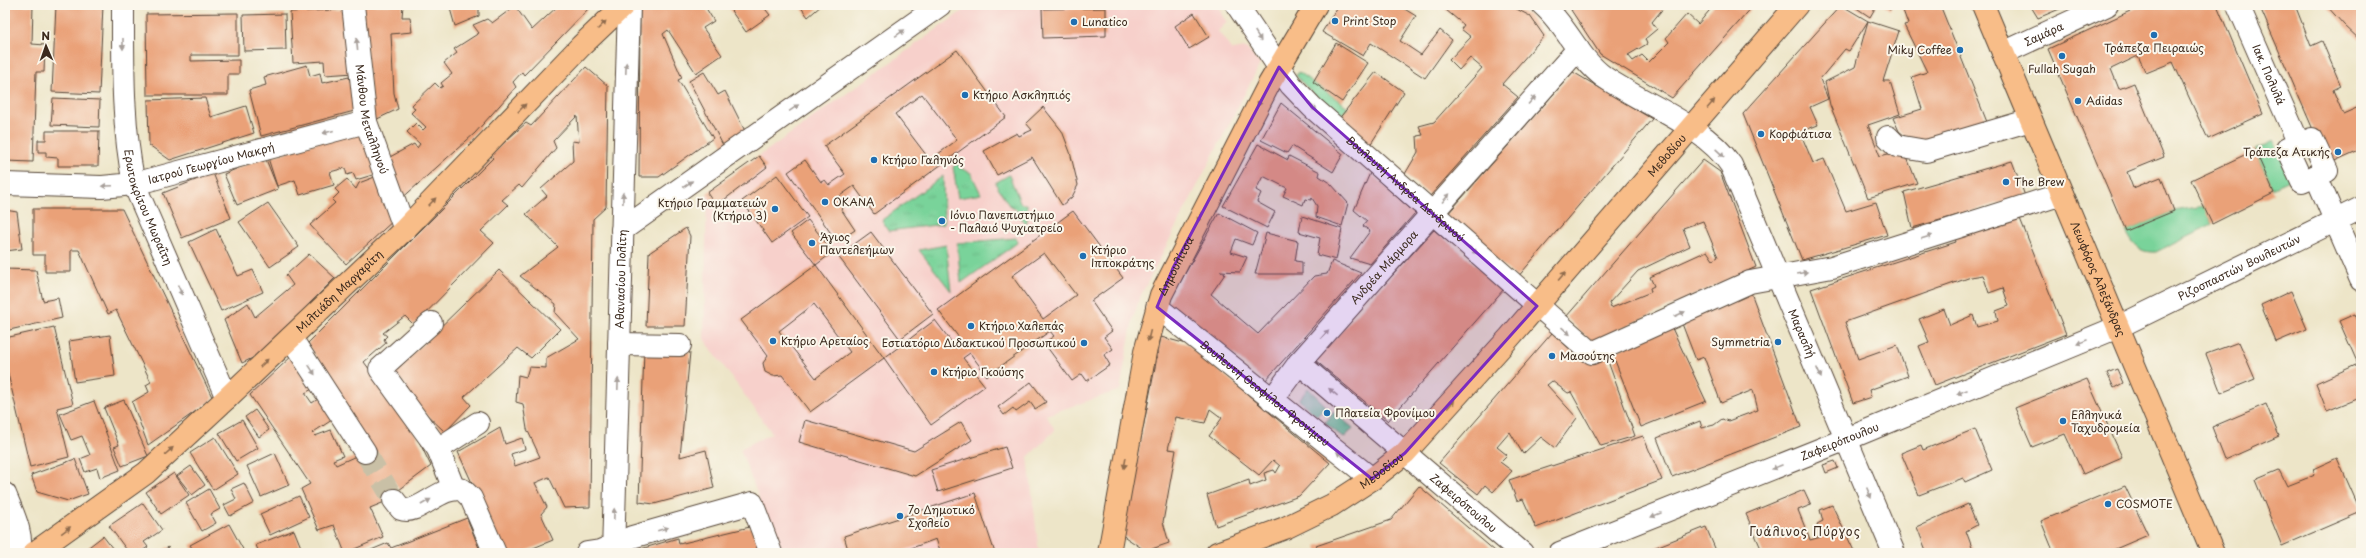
<svg xmlns="http://www.w3.org/2000/svg" width="2366" height="558" font-family="'Playpen Sans',sans-serif">
<style>
.built{fill:#f7d0cb}
.grass{fill:url(#grass-tufts);stroke:#5a7e5c}
.garden{fill:#79d39a;stroke:#5a7e5c}
.building{fill:#eaa178;fill-rule:evenodd}
.lines{fill:none;stroke-linecap:round;stroke-linejoin:round}
.minor-tunnel{stroke:#c9c0a6;stroke-width:22;stroke-dasharray:22 11;stroke-linecap:butt}
.minor-casing{stroke:#564638;stroke-width:24}
.major-casing{stroke:#564638;stroke-width:24}
.minor{stroke:#fff;stroke-width:22}
.major{stroke:#f8bd88;stroke-width:22}
.oneway{fill:#906c4e}
.oneway2{fill:#a79f9a}
.marked{fill:#7b2cbf;fill-opacity:0.2;stroke:#7b2cbf;stroke-width:3;stroke-linejoin:round}
.poi-dot{fill:#1f6fb2;stroke:#fbf7ec;stroke-width:1.5}
.labels{text-anchor:middle;stroke-width:4;stroke-linejoin:round;paint-order:stroke}
.poi-label{font-size:11px;fill:#3b2a1e;stroke:#fbf7ec;text-anchor:start}
.street-label{font-size:11px;fill:#3b2a1e;stroke:#fbf7ec}
.neighbourhood-label{font-size:12px;letter-spacing:1px;fill:#3b2a1e;stroke:#fbf7ec}
</style>
<defs>
<pattern id="grass-tufts" width="24" height="20" patternUnits="userSpaceOnUse"><rect width="24" height="20" fill="#79d39a"/><path d="M3 7l-1-3M5 7V3M7 7l1-3M15 17l-1-3M17 17v-4M19 17l1-3" fill="none" stroke="#6ab584"/></pattern>
</defs>
<rect width="100%" height="100%" fill="#fbf7ec"/>
<filter id="ink" filterUnits="userSpaceOnUse"><feTurbulence type="fractalNoise" baseFrequency=".025" numOctaves="2"/><feDisplacementMap in="SourceGraphic" scale="8" xChannelSelector="R" yChannelSelector="G"/><feConvolveMatrix kernelMatrix="1 2 1 2 8 2 1 2 1" color-interpolation-filters="sRGB"/></filter>
<filter id="wash" filterUnits="userSpaceOnUse"><feTurbulence type="fractalNoise" baseFrequency=".012" numOctaves="4" result="noise"/><feDisplacementMap in="SourceGraphic" scale="16" xChannelSelector="R" yChannelSelector="G"/><feGaussianBlur stdDeviation="0.9" result="paint"/><feColorMatrix in="noise" values="0 0 0 0 0 0 0 0 0 0 0 0 0 0 0 0 0 1.4 0 .05"/><feComposite in="paint" operator="in"/></filter>
<g filter="url(#wash)">
<rect width="100%" height="100%" fill="#ede5c8"/>
<path class="built" d="M1217,5L1227,22L1218,31L1232,50L1246,48L1260,64L1140,297L1133,318L1120,390L1046,415L1055,430L1028,457L1039,553H780L740,449L772,433L704,339L707,193L964,10L999,6Z"/>
<path class="grass" d="M1298,72L1348,107L1338,120L1296,76Z
M957,163L960,168L971,173L981,194L958,198L953,167Z
M1009,175L1021,204H1027V222L1025,224L1016,209L1008,204L995,183Z
M943,176L944,224L888,231L882,220Z
M1016,238L1017,243L961,283L957,243Z
M946,245L951,291L919,250Z
M1308,388L1326,406L1317,416L1299,400Z
M1334,412L1353,428L1344,438L1325,423Z"/>
<path class="garden" d="M2274,141L2292,179L2272,188L2255,150Z
M2204,206L2212,224L2156,252C2139,253 2133,245 2126,231L2174,211Z"/>
<g id="blocks">
<path class="building" d="M5,5H33L32,44L45,45L44,72H36L33,162L5,161Z
M56,5H103L99,94L52,92Z
M361,5H403L402,17H410L412,32L391,34L394,93L398,109L373,121Z
M449,5H479V16L455,26Z
M559,5H592L524,75L522,72L513,82L516,87L475,133L399,201L388,158L414,144L417,148L420,144L407,132L416,123L423,130L426,127L411,113L415,109L412,105L435,83L440,88L443,86L441,83L452,74L444,63L457,53L454,49L479,33L473,25L487,19L492,23L515,6L532,30Z
M640,5H704L714,21L703,28L722,55L696,73L668,30L663,34L682,78L678,80L713,138L659,177H639Z
M727,5H762L770,15L746,32Z
M801,5H822L808,17L800,6Z
M1339,5H1398L1416,16L1400,41L1421,55L1440,30L1452,40L1425,78L1371,43L1363,56L1322,32Z
M1440,5H1509L1530,16L1544,36L1502,84L1518,97L1430,196L1405,174L1418,152L1417,136L1423,135L1419,126L1434,122L1482,68L1470,58L1459,70L1449,60L1471,37L1461,29L1464,25Z
M1579,5H1590L1591,7L1595,5L1665,6L1652,22L1657,29L1645,39L1647,44L1628,55L1633,61L1642,55L1649,62L1669,42L1666,38L1687,14L1698,24L1714,5H1754L1672,98L1600,54L1571,10Z
M1841,5L1868,21L1849,51L1845,49L1820,79L1828,99L1810,107L1818,125L1800,132L1813,163L1824,159L1846,211L1876,202L1887,235L1802,260L1743,114Z
M1852,5H1877L1870,17Z
M1883,5H1892L1890,10Z
M1901,5H1940L1987,122L1925,143L1906,137L1899,131L1893,118L1922,109L1912,77L1927,72L1904,25L1908,24Z
M2030,5H2069L2038,18Z
M2143,5H2217L2263,114L2208,139L2173,62L2146,73L2138,56L2111,69L2119,89L2134,83L2164,157L2127,172L2133,188L2161,177L2174,211L2126,231L2048,49Z
M2259,5H2295L2311,46L2322,41L2341,86L2333,90L2343,114L2361,106V149L2328,164Z
M2326,5H2361V41L2344,25Z
M1106,8V36L1043,38L1042,9Z
M351,9L354,73L325,75L324,61L293,63L290,12Z
M238,13V55H191V61L239,60V74H228V95H147L146,14Z
M1194,13L1209,37L1189,49L1175,26Z
M285,14L286,50L244,51L243,15Z
M1868,21L1899,31L1883,81H1890L1900,114L1868,125L1880,156L1904,150L1917,183L1868,198L1830,105L1825,82L1855,67Z
M1336,43L1368,63L1342,102L1313,82Z
M957,50L1006,117L874,214L854,186L837,198L844,207L841,209L855,230L837,242L788,172L805,160L821,182L825,180L829,185L845,174L824,146ZM922,94L957,140L930,160L895,114Z
M307,65L310,76L320,73L322,83L349,77L358,110L261,136L249,90L266,85L264,77Z
M586,67L608,86L606,207L593,219L590,507L564,508L549,477L535,483L547,507L541,514L553,540L521,553H504L458,452L500,428L505,444L522,438L525,449L511,454L515,466L540,457L527,429L523,404L516,402L518,375L526,377L529,367L546,368V358L579,339L555,313L556,304L520,276L558,247L526,214L547,196L541,189L573,161L572,141L579,142L577,116L553,141L556,148L522,188L519,185L502,200L508,205L481,231L494,243L414,325L405,316L383,333L387,336L384,339L386,343L364,362L412,427L431,466L399,490L392,478L381,487L387,501L370,508L383,537L345,553L334,525L319,530L301,489L310,484L250,395L293,355L314,388L305,393L312,403L321,397L335,418L312,433L315,436L331,430L343,456L333,460L336,465L365,452L337,392L308,343L493,158L490,155L526,123L531,126Z
M704,72L718,95L725,91L745,131L724,147L689,81Z
M1376,72L1404,92L1370,145L1338,120Z
M1573,72L1652,119L1517,278L1446,216Z
M53,98L100,100L99,127L51,125Z
M205,98L211,117L246,106L254,133L170,160L149,145L148,100Z
M1281,103L1343,154L1333,172L1292,146L1287,153L1261,140Z
M1043,107L1062,131L1070,152L1078,185L1072,197L1062,205L1032,157L997,175L984,151L1017,133L1019,136L1032,130L1026,123Z
M365,127L379,173L356,180L353,173L347,175L345,168L330,172L334,185L300,195L295,180L277,186L268,158Z
M46,131H99L98,166H58V158L46,157V152H38V140H46Z
M1258,144L1288,160L1289,156L1320,172L1319,176L1331,184L1348,203L1342,226L1316,217L1317,206L1312,198L1311,200L1305,199L1303,205L1283,196L1287,188L1263,176L1256,190L1261,193L1257,202L1275,212L1267,228L1223,206Z
M2255,150L2274,193L2212,224L2191,180Z
M759,156L767,167L716,206L707,193Z
M265,157L278,189L237,205L224,174Z
M1703,160L1720,172L1756,267L1592,342L1566,317ZM1703,221L1718,257L1713,260L1707,251L1650,277L1654,286L1650,288L1651,292L1611,308L1609,303L1638,271L1690,246L1683,228Z
M2012,161L2025,196L1912,228L1904,192Z
M213,173L231,218L182,238L163,193Z
M1370,173L1415,213L1370,264L1350,258L1370,231L1363,226L1367,221L1354,210Z
M380,175L395,219L346,264L310,225L335,203L332,200L339,193L335,189L347,179L356,189L359,183Z
M777,175L808,217L772,243L742,201Z
M268,203L299,247L270,267L239,222Z
M33,209H122L213,399L148,445L132,402L149,392L146,385L151,382L116,310L108,314L79,250H71V272H45V255H33Z
M5,210L17,212L22,249L5,251Z
M1073,211L1123,278L1091,301L1112,331L1104,337L1113,349L1104,355L1110,365L1087,381L1082,374L1072,381L1044,343L1054,336L1050,331L987,376L970,353L963,358L985,386L931,425L884,358L935,320L956,348L963,343L938,310ZM1044,253L1076,295L1043,319L1012,276Z
M1219,213L1257,233L1252,245L1236,239L1231,252L1247,257L1240,272L1220,271L1225,274L1211,294L1258,334L1314,276L1327,274L1332,261L1361,273L1265,381L1235,355L1168,304Z
M1302,216L1342,229L1336,260L1317,255L1320,238L1299,232Z
M2019,216L2066,334L1935,385L1919,346L1929,342L1919,319L1944,309L1950,325L1973,315L1977,327L1998,321L1996,311L2009,306L2003,288L1989,293L1983,275L1971,277L1845,322L1858,359L1897,345L1908,376L1869,390L1871,397L1853,403L1811,289L1956,242L1954,234Z
M808,220L833,252L816,265L791,233Z
M686,228L690,236L685,326H646L649,253Z
M216,229L238,276L253,270L263,292L221,311L189,242Z
M1434,230L1504,289L1388,421L1315,360Z
M871,232L933,314L900,339L838,256Z
M1266,233L1298,241L1295,261L1302,262V274H1255Z
M309,254L335,278L259,355L242,363L224,320L248,303L255,317L293,285L286,275Z
M816,265L884,358L810,412L782,375L773,376L765,372L763,363L768,356L741,320ZM814,304L850,352L816,378L779,331Z
M5,269L36,270L43,301L58,298L62,318L5,331Z
M499,270L560,329L531,358L518,348L464,397L471,405L445,432L403,392L407,386L393,373Z
M1750,290L1801,427L1672,477L1657,438L1700,421L1702,428L1714,425L1722,419L1728,421L1758,410L1753,390L1721,403L1704,357L1696,360L1681,321Z
M2291,291L2307,329L2276,342L2261,305Z
M2355,314L2361,328V397L2327,411L2316,383L2358,364L2339,321Z
M1671,326L1706,401L1641,427L1612,353Z
M54,327L73,404L57,408L69,457L30,467L5,361V338Z
M1552,333L1583,361L1606,356L1635,436L1601,446L1571,392L1568,393L1552,381L1547,385L1577,418L1555,448L1541,437L1523,454L1510,432L1497,447L1507,455L1500,462L1512,471L1493,492L1485,485L1478,494L1439,463Z
M110,335L115,376L75,382L69,341Z
M1161,337L1187,344L1330,463L1299,496L1216,526L1207,495L1249,480L1250,486L1266,480L1264,473L1274,470L1276,473L1280,466L1273,460L1259,475L1209,436L1222,418L1210,409L1205,423L1176,417L1168,449L1176,450L1163,522L1169,543L1146,551L1122,535Z
M2239,342L2255,379L2221,393L2206,354Z
M644,349L690,352L680,457L706,450L714,488L654,504L639,502Z
M2117,369L2123,383L2114,388L2107,373Z
M2087,379L2122,457L2083,474L2065,434L2032,447L2015,408Z
M1031,382L1046,402L1035,409L1030,402L1016,412L1013,408L1004,415L998,407Z
M124,400L148,456L122,466L114,447L119,445L104,408Z
M94,401L120,470L100,478L97,468L85,472L80,459L90,455L82,436L71,440L60,414Z
M2266,404L2279,436L2225,460L2212,427Z
M255,410L269,430L259,437L245,417Z
M242,420L258,448L236,461L219,433Z
M805,420L914,451L961,422L972,440L915,476L799,442Z
M1975,429L1992,470L1965,482L1963,478L1919,495L1901,453L1921,445L1923,450Z
M1643,436L1662,480L1536,528L1523,499L1517,501L1509,480Z
M2361,436V446L2357,437Z
M215,437L238,474L213,490L190,453Z
M1005,447L1012,468L938,492L931,470Z
M275,453L289,485L261,497L247,466Z
M2337,458L2361,512L2282,546L2255,480L2279,470L2287,486L2315,475L2313,469Z
M75,459L88,494L68,501L37,492L31,475Z
M1835,461L1838,468L1826,473L1823,465Z
M191,466L205,485L192,495L177,476Z
M174,473L189,495L161,514L146,492Z
M244,483L254,503L230,516L224,505L236,499L231,489Z
M1419,486L1495,551L1494,553H1375V551L1370,553H1318L1316,546L1391,520Z
M2125,486L2148,535L2106,553H2054L2041,521Z
M209,489L220,509L211,514L216,523L202,531L186,503Z
M1804,490L1811,505L1798,510L1810,540L1821,537L1817,524L1823,521L1820,510L1832,505L1855,553H1763L1746,514Z
M975,493L995,553H941L936,539L898,553H849L844,536Z
M299,496L309,517L270,535L260,514Z
M143,503L162,530L144,542L148,547L139,553H129L109,526Z
M1968,504L1977,525L1966,531L1974,553H1927L1917,527Z
M467,518L481,553H364L388,543L391,548Z
M229,524L245,553H195L190,545Z
M754,526L763,553H634V551L678,538L679,544Z
M1706,527L1717,553H1641Z
M294,530L303,552L288,553L287,550L280,553H259L256,545Z
M103,536L116,553H81Z
M168,547L172,553H161Z"/>
</g>
</g>
<g filter="url(#ink)">
<use href="#blocks" fill-opacity="0" stroke="#564638" stroke-width="1"/>
<g class="lines">
<path class="minor-tunnel" d="M365,452L394,500"/>
<g class="minor-casing">
<g id="minor">
<path id="s1" d="M123,5C123,66 122,125 134,184L227,398"/>
<path id="s2" d="M353,5L366,122L405,230"/>
<path id="s3" d="M1237,5L1291,85L1312,107L1592,353L1750,282L1832,267L2062,194"/>
<path id="s4" d="M1543,5C1567,26 1578,58 1604,77C1643,104 1704,125 1731,165L1894,553"/>
<path id="s5" d="M2238,5L2299,144"/>
<path id="s6" d="M2003,53L2107,5"/>
<path d="M1888,137L1897,146L1926,151L2031,120"/>
<path d="M2312,139L2327,171L2302,182L2287,149Z"/>
<path d="M2316,176L2361,280"/>
<path id="s7" d="M5,184L102,187L134,184L366,122"/>
<path d="M622,230L940,5"/>
<path id="s8" d="M1157,307L1372,479"/>
<path d="M431,323L380,369L438,449L454,489"/>
<path d="M291,338L365,452"/>
<path d="M619,344L680,345"/>
<path id="s9" d="M1299,363L1522,553"/>
<path id="s10" d="M1272,400L1299,363L1578,49"/>
<path d="M438,449L478,423"/>
<path d="M5,494C12,512 24,534 19,553"/>
<path d="M394,500L401,509C419,516 440,484 463,490L471,498L495,553"/>
<path d="M587,553L600,551L632,537L752,503L771,553"/>
<path id="s11" d="M613,553L629,5"/>
<path id="s12" d="M1560,553L1859,434L2118,327L2361,208"/>
</g>
</g>
<g class="major-casing">
<g id="major">
<path id="s13" d="M1983,5L2213,553"/>
<path id="s14" d="M34,553L146,473L227,398L405,229L581,46L624,5"/>
<path id="s15" d="M1109,553L1145,352L1161,295L1269,84L1316,5"/>
<path id="s16" d="M1217,553L1285,528L1332,505L1372,479L1405,453L1509,338L1797,5"/>
</g>
</g>
<use href="#minor" class="minor"/>
<use href="#major" class="major"/>
</g>
<defs><path id="oneway-solid" d="M-6-.8H1V-3.2L6.5 0L1 3.2V.8H-6Z"/></defs>
<g class="oneway">
<use href="#oneway-solid" transform="translate(602 25) rotate(-45)"/>
<use href="#oneway-solid" transform="translate(1260 101) rotate(118)"/>
<use href="#oneway-solid" transform="translate(1711 104) rotate(-49)"/>
<use href="#oneway-solid" transform="translate(522 108) rotate(-46)"/>
<use href="#oneway-solid" transform="translate(432 202) rotate(-46)"/>
<use href="#oneway-solid" transform="translate(1200 217) rotate(117)"/>
<use href="#oneway-solid" transform="translate(1562 276) rotate(-49)"/>
<use href="#oneway-solid" transform="translate(1149 336) rotate(104)"/>
<use href="#oneway-solid" transform="translate(264 363) rotate(-44)"/>
<use href="#oneway-solid" transform="translate(1451 404) rotate(-49)"/>
<use href="#oneway-solid" transform="translate(169 451) rotate(-42)"/>
<use href="#oneway-solid" transform="translate(1125 463) rotate(100)"/>
<use href="#oneway-solid" transform="translate(66 530) rotate(-36)"/>
</g>
<g class="oneway2">
<use href="#oneway-solid" transform="translate(900 33) rotate(-35)"/>
<use href="#oneway-solid" transform="translate(1258 36) rotate(57)"/>
<use href="#oneway-solid" transform="translate(123 44) rotate(90)"/>
<use href="#oneway-solid" transform="translate(357 44) rotate(-96)"/>
<use href="#oneway-solid" transform="translate(626 68) rotate(-88)"/>
<use href="#oneway-solid" transform="translate(1532 100) rotate(-48)"/>
<use href="#oneway-solid" transform="translate(1313 107) rotate(44)"/>
<use href="#oneway-solid" transform="translate(794 108) rotate(-35)"/>
<use href="#oneway-solid" transform="translate(328 132) rotate(165)"/>
<use href="#oneway-solid" transform="translate(1720 153) rotate(43)"/>
<use href="#oneway-solid" transform="translate(688 184) rotate(-35)"/>
<use href="#oneway-solid" transform="translate(107 186) rotate(178)"/>
<use href="#oneway-solid" transform="translate(623 198) rotate(-89)"/>
<use href="#oneway-solid" transform="translate(1446 198) rotate(-48)"/>
<use href="#oneway-solid" transform="translate(1927 237) rotate(-18)"/>
<use href="#oneway-solid" transform="translate(1473 250) rotate(41)"/>
<use href="#oneway-solid" transform="translate(1802 273) rotate(-10)"/>
<use href="#oneway-solid" transform="translate(180 290) rotate(66)"/>
<use href="#oneway-solid" transform="translate(1680 314) rotate(-24)"/>
<use href="#oneway-solid" transform="translate(1566 331) rotate(41)"/>
<use href="#oneway-solid" transform="translate(1325 334) rotate(-48)"/>
<use href="#oneway-solid" transform="translate(2082 342) rotate(158)"/>
<use href="#oneway-solid" transform="translate(312 370) rotate(57)"/>
<use href="#oneway-solid" transform="translate(1819 373) rotate(67)"/>
<use href="#oneway-solid" transform="translate(618 384) rotate(-88)"/>
<use href="#oneway-solid" transform="translate(1333 392) rotate(-140)"/>
<use href="#oneway-solid" transform="translate(1962 392) rotate(158)"/>
<use href="#oneway-solid" transform="translate(1341 455) rotate(-142)"/>
<use href="#oneway-solid" transform="translate(1777 467) rotate(158)"/>
<use href="#oneway-solid" transform="translate(1869 493) rotate(67)"/>
<use href="#oneway-solid" transform="translate(426 502) rotate(-30)"/>
<use href="#oneway-solid" transform="translate(614 514) rotate(-88)"/>
<use href="#oneway-solid" transform="translate(1656 515) rotate(158)"/>
<use href="#oneway-solid" transform="translate(663 529) rotate(-16)"/>
</g>
</g>
<path class="marked" d="M1279,67L1312,107L1537,306L1405,453L1372,479L1157,307L1173,268Z"/>
<g class="poi-dot">
<circle cx="1335" cy="21" r="4"/>
<circle cx="1074" cy="22" r="4"/>
<circle cx="2154" cy="35" r="4"/>
<circle cx="1960" cy="50" r="4"/>
<circle cx="2062" cy="56" r="4"/>
<circle cx="965" cy="95" r="4"/>
<circle cx="2078" cy="101" r="4"/>
<circle cx="1761" cy="134" r="4"/>
<circle cx="2338" cy="152" r="4"/>
<circle cx="874" cy="160" r="4"/>
<circle cx="2006" cy="182" r="4"/>
<circle cx="825" cy="202" r="4"/>
<circle cx="775" cy="209" r="4"/>
<circle cx="942" cy="221" r="4"/>
<circle cx="812" cy="243" r="4"/>
<circle cx="1083" cy="256" r="4"/>
<circle cx="971" cy="326" r="4"/>
<circle cx="773" cy="341" r="4"/>
<circle cx="1778" cy="342" r="4"/>
<circle cx="1084" cy="343" r="4"/>
<circle cx="1552" cy="356" r="4"/>
<circle cx="934" cy="372" r="4"/>
<circle cx="1327" cy="413" r="4"/>
<circle cx="2063" cy="421" r="4"/>
<circle cx="2108" cy="504" r="4"/>
<circle cx="900" cy="516" r="4"/>
</g>
<g class="labels">
<g class="poi-label">
<text x="1343" y="25">Print Stop</text>
<text x="1082" y="26">Lunatico</text>
<text x="2154" y="52" text-anchor="middle">Τράπεζα Πειραιώς</text>
<text x="1952" y="54" text-anchor="end">Miky Coffee</text>
<text x="2062" y="73" text-anchor="middle">Fullah Sugah</text>
<text x="973" y="99">Κτήριο Ασκληπιός</text>
<text x="2086" y="105">Adidas</text>
<text x="1769" y="138">Κορφιάτισα</text>
<text x="2330" y="156" text-anchor="end">Τράπεζα Ατικής</text>
<text x="882" y="164">Κτήριο Γαληνός</text>
<text x="2014" y="186">The Brew</text>
<text x="833" y="206">ΟΚΑΝΑ</text>
<text x="767" y="207" text-anchor="end">Κτήριο Γραμματειών<tspan x="767" dy="13">(Κτήριο 3)</tspan></text>
<text x="950" y="219">Ιόνιο Πανεπιστήμιο<tspan x="950" dy="13">- Παλαιό Ψυχιατρείο</tspan></text>
<text x="820" y="241">Άγιος<tspan x="820" dy="13">Παντελεήμων</tspan></text>
<text x="1091" y="254">Κτήριο<tspan x="1091" dy="13">Ιπποκράτης</tspan></text>
<text x="979" y="330">Κτήριο Χαλεπάς</text>
<text x="781" y="345">Κτήριο Αρεταίος</text>
<text x="1770" y="346" text-anchor="end">Symmetria</text>
<text x="1076" y="347" text-anchor="end">Εστιατόριο Διδακτικού Προσωπικού</text>
<text x="1560" y="360">Μασούτης</text>
<text x="942" y="376">Κτήριο Γκούσης</text>
<text x="1335" y="417">Πλατεία Φρονίμου</text>
<text x="2071" y="419">Ελληνικά<tspan x="2071" dy="13">Ταχυδρομεία</tspan></text>
<text x="2116" y="508">COSMOTE</text>
<text x="908" y="514">7ο Δημοτικό<tspan x="908" dy="13">Σχολείο</tspan></text>
</g>
<g class="street-label">
<text dy="4" stroke="none"><textPath href="#s6" startOffset="45">Σαμάρα</textPath></text>
<text dy="4" stroke="none"><textPath href="#s5" startOffset="76">Ιακ. Πολυλά</textPath></text>
<text dy="4" stroke="none"><textPath href="#s2" startOffset="116">Μάνθου Μεταλληνού</textPath></text>
<text dy="4" stroke="none"><textPath href="#s16" startOffset="611">Μεθοδίου</textPath></text>
<text dy="4" stroke="none"><textPath href="#s7" startOffset="209">Ιατρού Γεωργίου Μακρή</textPath></text>
<text dy="4" stroke="none"><textPath href="#s3" startOffset="251">Βουλευτή Ανδρέα Δενδρινού</textPath></text>
<text dy="4" stroke="none"><textPath href="#s1" startOffset="206">Ερωτοκρίτου Μωραΐτη</textPath></text>
<text dy="4" stroke="none"><textPath href="#s15" startOffset="296">Δημουλίτσα</textPath></text>
<text dy="4" stroke="none"><textPath href="#s10" startOffset="174">Ανδρέα Μάρμορα</textPath></text>
<text dy="4" stroke="none"><textPath href="#s12" startOffset="737">Ριζοσπαστών Βουλευτών</textPath></text>
<text dy="4" stroke="none"><textPath href="#s11" startOffset="274">Αθανασίου Πολίτη</textPath></text>
<text dy="4" stroke="none"><textPath href="#s13" startOffset="297">Λεωφόρος Αλεξάνδρας</textPath></text>
<text dy="4" stroke="none"><textPath href="#s14" startOffset="403">Μιλτιάδη Μαργαρίτη</textPath></text>
<text dy="4" stroke="none"><textPath href="#s4" startOffset="433">Μαρασλή</textPath></text>
<text dy="4" stroke="none"><textPath href="#s8" startOffset="138">Βουλευτή Θεοφίλου Φρονίμου</textPath></text>
<text dy="4" stroke="none"><textPath href="#s12" startOffset="301">Ζαφειρόπουλου</textPath></text>
<text dy="4" stroke="none"><textPath href="#s16" startOffset="185">Μεθοδίου</textPath></text>
<text dy="4" stroke="none"><textPath href="#s9" startOffset="216">Ζαφειρόπουλου</textPath></text>
</g>
<g class="neighbourhood-label">
<text x="1805" y="536">Γυάλινος Πύργος</text>
</g>
</g>
<rect width="2366" height="558" fill="none" stroke="#fbf7ec" stroke-width="20"/>
<g transform="translate(46 46) rotate(358)" stroke="#fbf7ec" stroke-width="3" paint-order="stroke">
<path d="M0-3L7 15L0 10L-7 15Z" fill="#3b2a1e"/>
<text y="-6" font-size="11" font-weight="bold" text-anchor="middle" fill="#3b2a1e">N</text>
</g>
</svg>
